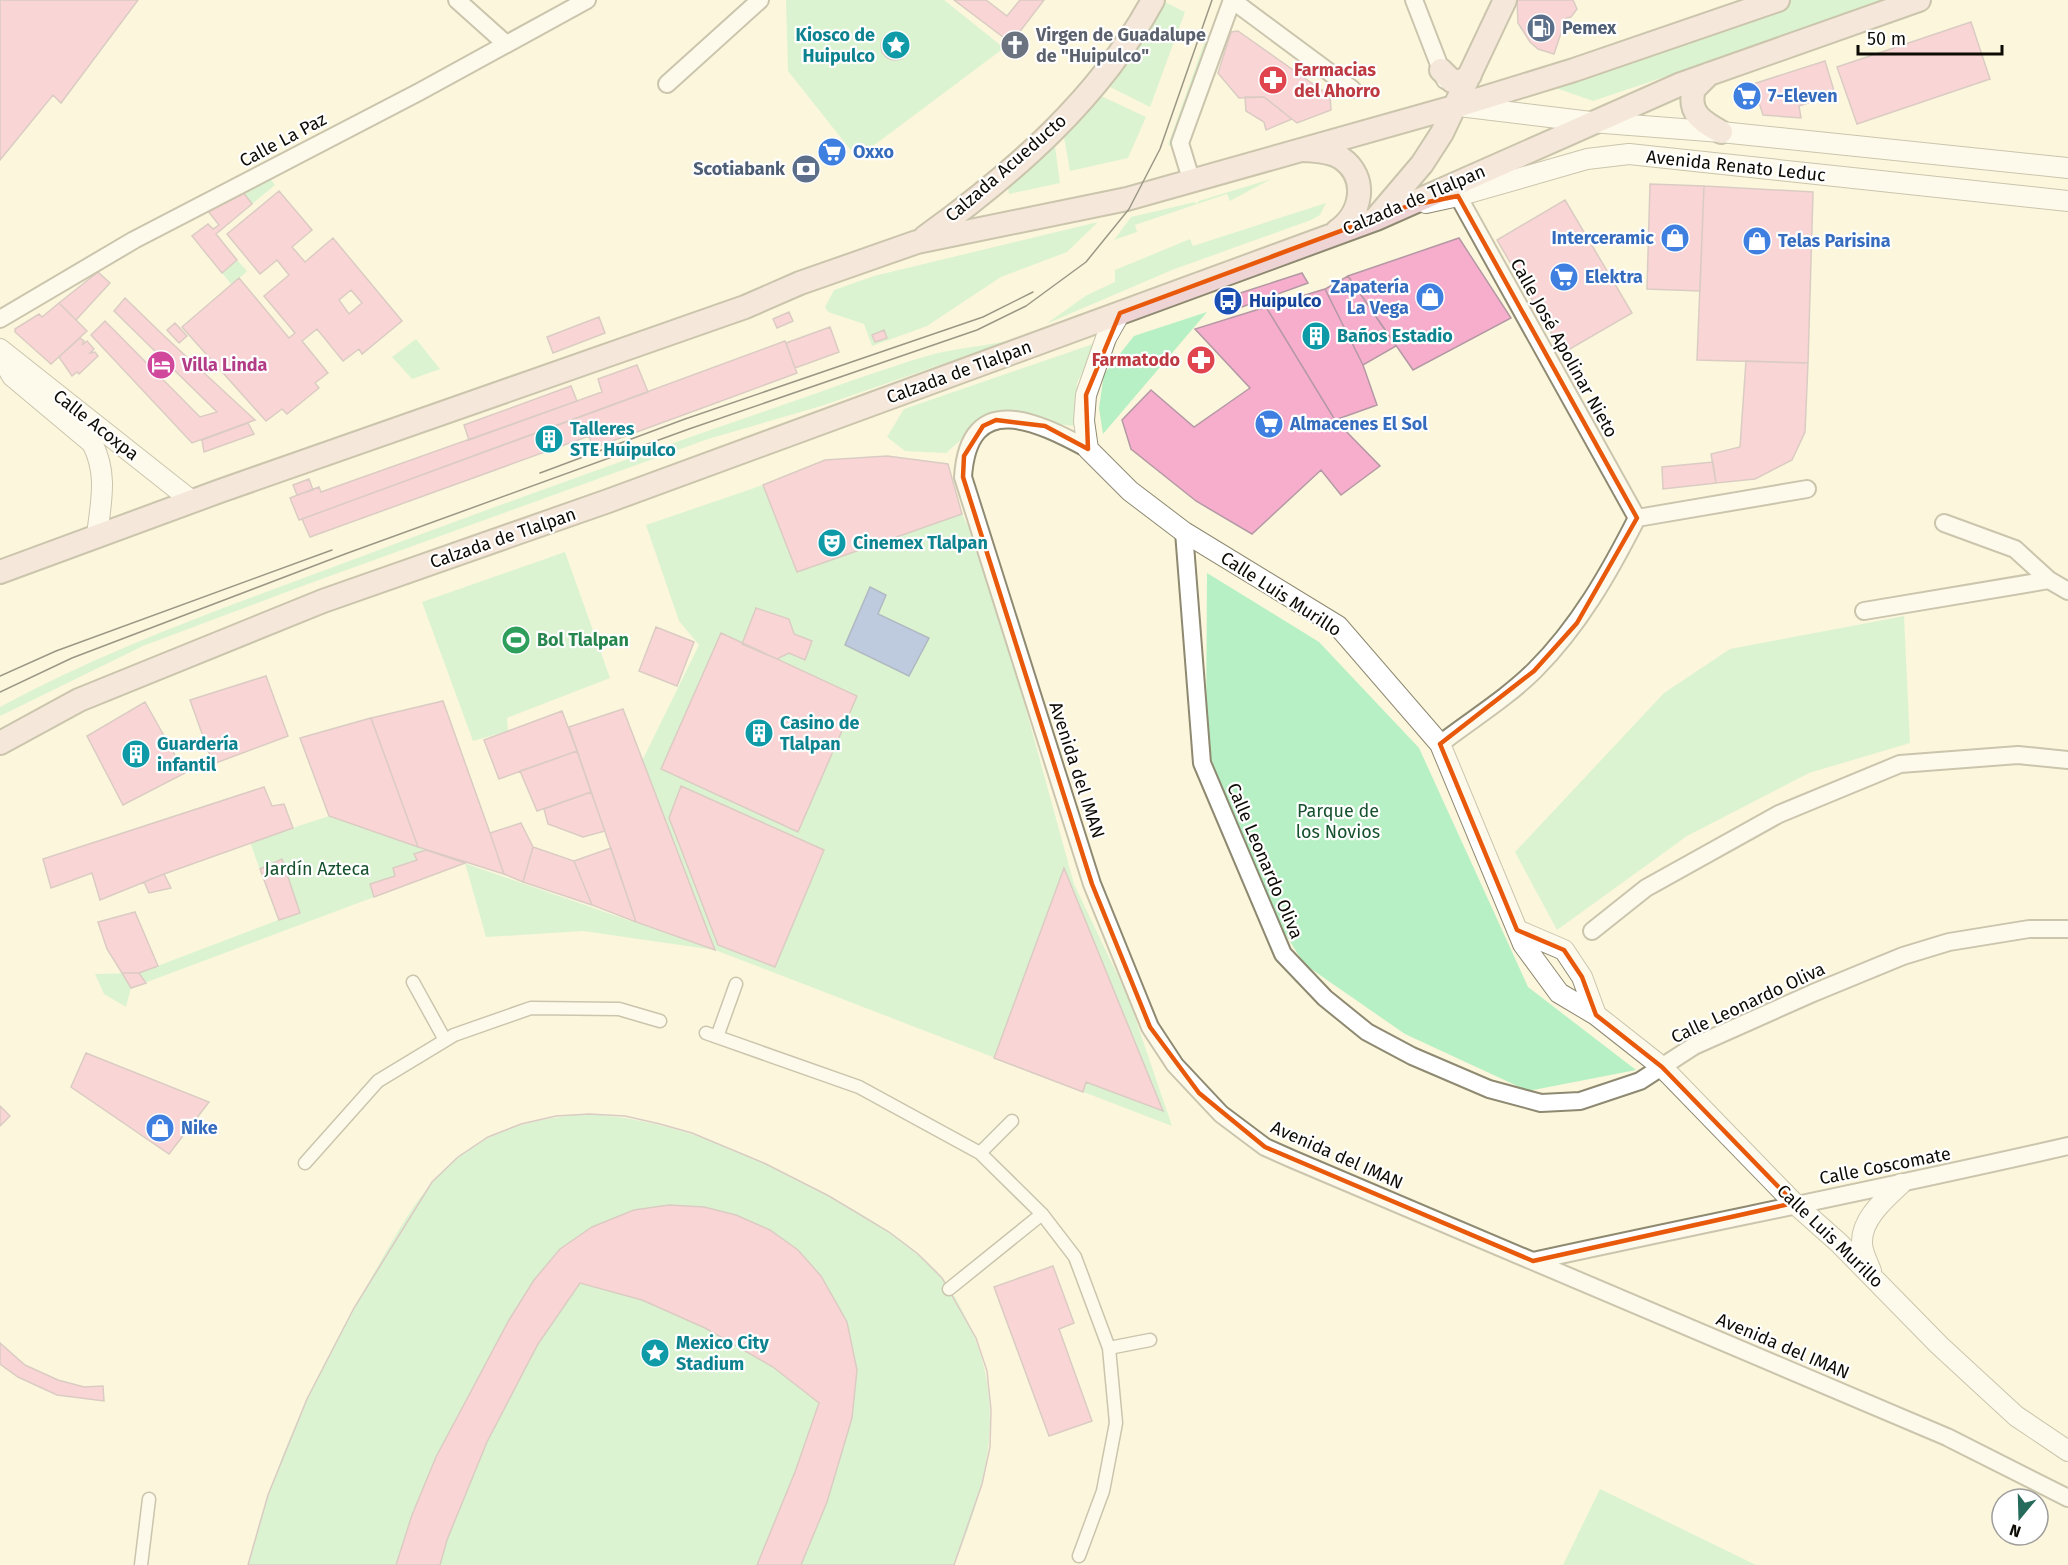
<svg xmlns="http://www.w3.org/2000/svg" width="2068" height="1565" font-family="'Fira Sans',sans-serif">
<style>
.green{fill:#b6f0c4}
.water{fill:#7498e2;stroke:#556e9f;stroke-width:1.5}
.building{fill:#f7aecd;stroke:#b499a4;stroke-width:1.5;fill-rule:evenodd}
.lines{fill:none;stroke-linecap:round;stroke-linejoin:round}
.pedestrian-casing{stroke:#8e8971;stroke-width:15}
.minor-casing{stroke:#8e8971;stroke-width:20}
.tertiary-casing{stroke:#8e8971;stroke-width:22}
.secondary-casing{stroke:#8e8971;stroke-width:26}
.pedestrian{stroke:#fff;stroke-width:12}
.minor{stroke:#fff;stroke-width:16}
.tertiary{stroke:#fff;stroke-width:20}
.secondary{stroke:#eed4d5;stroke-width:22}
.tram{stroke:#27251c;stroke-width:1.5}
.marked{fill:none;stroke:#e8590c;stroke-width:4.5;stroke-linejoin:round}
.labels{text-anchor:middle;stroke-width:4.5;stroke-linejoin:round;paint-order:stroke}
.service-label{font-size:18px;font-weight:bold;fill:#4e5e75;stroke:#fff;text-anchor:start}
.culture-label{font-size:18px;font-weight:bold;fill:#0d838f;stroke:#fff;text-anchor:start}
.worship-label{font-size:18px;font-weight:bold;fill:#5b616d;stroke:#fff;text-anchor:start}
.health-label{font-size:18px;font-weight:bold;fill:#be3a42;stroke:#fff;text-anchor:start}
.shop-label{font-size:18px;font-weight:bold;fill:#366cbe;stroke:#fff;text-anchor:start}
.street-label{font-size:18px;fill:#0d0b04;stroke:#fff}
.transit-label{font-size:18px;font-weight:bold;fill:#164399;stroke:#fff;text-anchor:start}
.hotel-label{font-size:18px;font-weight:bold;fill:#b23c85;stroke:#fff;text-anchor:start}
.leisure-label{font-size:18px;font-weight:bold;fill:#27864d;stroke:#fff;text-anchor:start}
.park-label{font-size:18px;fill:#15512c;stroke:#fff}
</style>
<rect width="100%" height="100%" fill="#fbf6dc"/>
<path class="green" d="M786,0H944L1004,48L857,158L788,71Z
M1161,0L1185,12L1150,107L1106,85Z
M1790,0H1893L1593,101L1550,86Z
M1207,35L1211,37L1171,146L1168,145Z
M1099,95L1146,117L1128,158L1070,171L1064,137Z
M1055,146L1060,183L1009,194L1008,188Z
M270,178L275,185L252,204L243,192Z
M1271,179L1230,201L1227,194L1135,225L1137,232L1114,240L1131,217L1195,202L1196,204L1199,201Z
M1326,203L1320,215L1311,220L1172,270L1046,324L1087,295L1115,282V270L1190,239L1193,246Z
M1098,222L1067,252L1001,277L927,326L872,346L864,324L828,312L825,307L834,290L874,276Z
M237,260L247,271L232,285L222,273Z
M1207,312L1103,434L1099,408L1104,374L1134,336Z
M1018,338L821,406L708,439L308,584L143,646L0,716V707C112,646 232,605 352,560C493,507 634,456 777,407C827,390 876,371 927,356C956,347 988,347 1018,338Z
M416,339L440,369L412,379L392,357Z
M1096,343L1077,383L1075,426L987,417L946,453L905,451L887,437L904,409Z
M763,485L797,572L962,514L986,564L1074,884L1128,997L1172,1126L715,950L583,931L486,937L465,863L131,988L126,1007L104,994L95,974L139,973L278,920L250,842L329,816L714,950L642,761L699,645L679,621L646,525Z
M565,552L610,678L507,718L508,731L473,741L422,602Z
M1207,573L1319,642L1419,748L1528,987L1636,1070L1528,1091L1405,1034L1304,964L1241,862L1206,740Z
M1904,616L1910,743L1809,773L1687,836L1557,930L1515,852L1664,693L1730,649Z
M589,1114C666,1119 736,1147 804,1183C852,1208 906,1236 942,1277C952,1290 960,1306 967,1320C1008,1404 988,1483 954,1565H248C273,1459 323,1360 378,1266C400,1228 423,1185 458,1157C496,1127 542,1117 589,1114Z
M1600,1489L1756,1565H1563Z"/>
<path class="water" d="M870,587L886,595L878,614L929,638L909,676L845,645Z"/>
<path class="building" d="M0,0H138L61,103L53,95L0,160Z
M954,0H986L1007,16L1020,0H1044L1011,43Z
M1573,0L1577,9L1571,17L1566,18L1554,54L1538,49L1530,42L1518,23L1517,0Z
M1971,22L1990,79L1857,124L1837,67Z
M1238,31L1330,96L1331,110L1297,123L1264,97L1239,98L1218,73L1231,32Z
M881 46a14 14 0 1 1 28 0a14 14 0 1 1-28 0Z
M1825,61L1835,94L1799,106L1801,118L1763,115L1753,84Z
M1245,97H1264L1292,119L1266,130L1264,122L1246,111Z
M1650,184L1704,186L1700,291L1647,289Z
M1704,186L1813,192L1808,363L1697,360Z
M279,191L312,230L292,247L305,262L333,238L402,321L362,354L359,349L343,361L317,329L302,341L328,373L315,383L319,388L287,414L282,409L266,421L182,327L239,278L289,338L295,333L264,296L289,275L277,260L260,274L227,234ZM351,290L362,303L349,314L339,300Z
M243,192L252,204L216,234L237,260L222,273L192,236L208,224L213,229L219,225L208,211Z
M1565,200L1632,313L1563,353L1497,240Z
M1459,238L1511,318L1413,370L1348,276Z
M98,272L110,283L76,320L59,303Z
M1302,273L1308,283L1239,308L1234,295Z
M1348,276L1396,346L1363,365L1325,289Z
M1325,289L1363,365L1377,405L1335,420L1266,307Z
M125,298L162,334L255,420L192,443L91,335L105,321L200,417L217,412L114,311Z
M59,303L87,331L51,364L15,332V329L39,314L42,317Z
M1266,307L1335,420L1380,466L1341,495L1321,470L1252,534L1196,501L1131,449L1122,420L1151,390L1194,427L1250,388L1195,329Z
M789,312L793,321L777,328L773,319Z
M599,317L605,333L553,353L547,337Z
M175,323L187,336L179,343L167,330Z
M830,327L839,352L795,368L786,343Z
M884,330L887,338L875,342L872,335Z
M80,338L84,341L82,345L87,341L94,349L90,353L95,352L98,356L79,374L77,372L72,376L59,357Z
M785,341L797,373L694,411L593,448L589,436L310,537L302,519Z
M1746,361L1808,363L1805,432L1792,460L1755,479L1716,483L1711,454L1740,447Z
M637,365L648,392L299,520L290,498L319,487L321,492L602,392L598,379Z
M571,386L577,401L469,440L464,425Z
M248,423L254,434L204,452L202,440Z
M887,456L948,464L962,514L797,572L763,485L825,460Z
M1713,462L1716,483L1663,489L1662,467Z
M309,479L313,490L297,495L293,485Z
M756,608L789,619L794,634L812,641L805,660L789,653L777,659L742,644Z
M656,627L694,642L677,686L639,671Z
M721,633L857,696L798,832L661,769Z
M266,676L288,736L213,764L190,700Z
M443,701L490,833L504,874L418,847L371,718Z
M145,702L185,773L123,805L87,736Z
M623,709L715,950L636,922L569,727Z
M562,711L577,751L499,779L484,740Z
M371,718L418,847L329,816L300,738Z
M577,751L591,792L537,811L520,771Z
M681,786L824,850L775,967L718,945L669,818Z
M264,787L272,806L284,804L293,828L164,874L100,900L92,873L51,888L43,859Z
M591,792L605,831L583,837L548,824L544,809Z
M521,823L533,847L523,882L504,874L490,833Z
M533,847L574,861L592,905L523,882Z
M611,848L636,922L592,905L574,861Z
M426,850L465,863L374,897L370,884L395,876L393,868L417,860L414,854Z
M282,859L300,913L279,920L260,869Z
M1064,868L1163,1111L1086,1082L1083,1092L994,1058Z
M164,874L171,888L149,893L144,882Z
M135,912L158,966L139,973H122L107,949L98,922Z
M122,973H139L146,983L131,988Z
M86,1053L209,1102L169,1154L71,1087Z
M0,1106L10,1116L0,1126Z
M589,1114L625,1116L660,1124L692,1133L764,1163L829,1196L889,1232L918,1254L942,1278L976,1338L987,1371L991,1410L990,1447L982,1484L954,1565H801L827,1502L852,1418L857,1370L847,1322L821,1276L798,1250L770,1230L736,1215L704,1207L669,1205L634,1210L592,1227L560,1249L534,1280L509,1320L436,1457L412,1515L396,1565H248L268,1495L307,1399L354,1308L432,1182L458,1157L488,1137L521,1124L556,1116Z
M589,1114L625,1116L660,1124L692,1133L764,1163L829,1196L889,1232L918,1254L942,1278L976,1338L987,1371L991,1410L990,1447L982,1484L954,1565H757L795,1472L819,1403L773,1367L705,1328L642,1300L580,1283L538,1344L487,1442L447,1540L440,1565H248L268,1495L307,1399L354,1308L432,1182L458,1157L488,1137L521,1124L556,1116Z
M1053,1266L1074,1323L1059,1329L1092,1421L1049,1436L994,1287Z
M0,1343L25,1365L58,1380L84,1387L103,1386L104,1401L57,1395L18,1377L0,1364Z"/>
<g class="lines">
<g class="pedestrian-casing">
<path id="pedestrian" d="M413,982L445,1040
M706,1033L859,1087L980,1153L1042,1214L1075,1257L1109,1348L1116,1423L1103,1491L1079,1556
M717,1037L736,984
M980,1153L1012,1121
M305,1163L378,1081L454,1035L531,1008L619,1009L660,1021
M949,1289L1042,1214
M1109,1348L1150,1340
M141,1565L149,1499"/>
</g>
<g class="minor-casing">
<path id="minor" d="M457,0L505,43
M1232,0L1352,89
M1414,0L1445,80
M667,84L760,0
M1191,179L1180,143L1232,0
M0,319L134,240L419,92L587,0
M1088,449C1038,422 969,388 963,477L1092,884L1150,1027L1175,1065L1221,1114L1265,1147L1292,1159L1947,1437L2068,1498
M1637,518L1807,489
M1944,523L2015,549L2049,580
M1184,532L1202,763L1283,954L1325,998L1367,1032L1412,1056L1489,1089L1541,1103L1580,1101L1640,1081L1694,1046L1813,993L1903,956L1949,942L2029,929H2068
M1864,611L2049,580L2068,591
M1440,744C1471,720 1507,698 1535,670C1579,626 1609,573 1637,518L1458,196
M1592,931L1646,888L1779,814L1900,764L2018,755L2068,760
M1533,1261C1711,1222 1890,1187 2068,1146"/>
</g>
<g class="tertiary-casing">
<path id="tertiary" d="M1459,106L1591,122L1721,132L2068,168
M1426,203L1458,196L1587,159L1629,154L2068,201
M1120,313L1106,338L1086,395L1084,421L1088,449L1130,491L1184,532L1338,626L1440,744L1523,944L1559,993L1596,1015L1662,1067L1794,1203L1839,1243L1939,1345L2016,1416L2068,1451
M0,349L192,501
M2,358L12,376L92,443C108,473 101,502 97,535
M1517,930L1564,950L1582,977L1596,1015
M1871,1271C1868,1263 1862,1252 1862,1243C1861,1219 1885,1199 1901,1184"/>
</g>
<g class="secondary-casing">
<path id="secondary" d="M1441,70L1452,81H1462L1470,75
M1709,74L1694,89C1687,113 1703,122 1721,132
M1304,150C1316,151 1330,151 1341,158C1369,177 1362,214 1337,231
M1377,217L1422,164L1442,133L1505,0
M925,237C1014,173 1100,98 1153,0
M0,572L220,491L745,307L800,283L917,242L1127,199L1457,106L1574,70L1778,0
M0,743L79,700L323,601L608,501L1376,219L1681,84L1919,0"/>
</g>
<use href="#pedestrian" class="pedestrian"/>
<use href="#minor" class="minor"/>
<use href="#tertiary" class="tertiary"/>
<use href="#secondary" class="secondary"/>
<path class="tram" d="M540,473L685,419L983,317L1033,292
M0,676L56,651L332,550
M0,692L72,658L345,554L689,429L977,330L1026,306L1086,262L1129,209L1160,149L1212,0"/>
</g>
<path d="M0 0H2068V1565H0ZM1458,196L1637,518L1577,623L1534,671L1440,744L1517,930L1564,950L1582,977L1596,1015L1662,1067L1794,1203L1533,1261L1265,1147L1199,1093L1150,1027L1092,884L963,477L964,456L983,426L996,420L1045,426L1088,449L1086,395L1120,313L1408,206Z" fill="#fbf6dc" fill-opacity=".55" fill-rule="evenodd"/>
<path class="marked" d="M1458,196L1637,518L1577,623L1534,671L1440,744L1517,930L1564,950L1582,977L1596,1015L1662,1067L1794,1203L1533,1261L1265,1147L1199,1093L1150,1027L1092,884L963,477L964,456L983,426L996,420L1045,426L1088,449L1086,395L1120,313L1408,206Z"/>
<defs>
<g id="fuel-disc" transform="scale(1.5)"><circle r="9.5" fill="#5c6f8a" stroke="#fff"/><path d="M-5.5-6h7V0h2V4h1.3V-2.5L3-4.5l.8-.8L6-3V5H2.5V1h-1V6h-7ZM-4.2-4.7v3.2H.2V-4.7Z" fill="#fff"/></g>
<g id="sight-disc" transform="scale(1.5)"><circle r="9.5" fill="#0f9aa8" stroke="#fff"/><path d="M0-6L1.8-2.2L6-1.7L2.9 1.2L3.7 5.4L0 3.3L-3.7 5.4L-2.9 1.2L-6-1.7L-1.8-2.2Z" fill="#fff"/></g>
<g id="church-disc" transform="scale(1.5)"><circle r="9.5" fill="#6b7280" stroke="#fff"/><path d="M-1.2-6h2.4v3.5h3.3v2.4h-3.3V6h-2.4V-.1h-3.3v-2.4h3.3Z" fill="#fff"/></g>
<g id="pharmacy-disc" transform="scale(1.5)"><circle r="9.5" fill="#e0444e" stroke="#fff"/><path d="M-2-6h4v4h4v4h-4v4h-4v-4h-4v-4h4Z" fill="#fff"/></g>
<g id="supermarket-disc" transform="scale(1.5)"><circle r="9.5" fill="#3f7fe0" stroke="#fff"/><path d="M-6-5.5h2.5l.6 2H6L4.5 2H-2.5L-4.4-4H-6ZM-1.5 3.2a1.3 1.3 0 1 0 .1 0ZM3 3.2a1.3 1.3 0 1 0 .1 0Z" fill="#fff"/></g>
<g id="bank-disc" transform="scale(1.5)"><circle r="9.5" fill="#5c6f8a" stroke="#fff"/><path d="M-6-4H6V4H-6ZM0-2.3a2.3 2.3 0 1 0 0 4.6a2.3 2.3 0 1 0 0-4.6Z" fill="#fff"/></g>
<g id="shop-disc" transform="scale(1.5)"><circle r="9.5" fill="#3f7fe0" stroke="#fff"/><path d="M-5-2.5h2.3a2.7 3.5 0 0 1 5.4 0H5L5.5 6h-11ZM-1.5-2.5h3a1.5 2.3 0 0 0-3 0Z" fill="#fff"/></g>
<g id="bus-disc" transform="scale(1.5)"><circle r="9.5" fill="#1a4fb4" stroke="#fff"/><path d="M-5-6H5V4H4V6H2V4H-2V6H-4V4H-5ZM-3.5-4V0h7V-4ZM-3.5 1.2v1.5H-2V1.2ZM2 1.2v1.5H3.5V1.2Z" fill="#fff"/></g>
<g id="building-disc" transform="scale(1.5)"><circle r="9.5" fill="#0f9aa8" stroke="#fff"/><path d="M-4-6H4V6H1V3H-1V6H-4ZM-2.5-4.3h1.7v1.8h-1.7ZM.8-4.3h1.7v1.8H.8ZM-2.5-1h1.7V.8h-1.7ZM.8-1h1.7V.8H.8Z" fill="#fff"/></g>
<g id="hotel-disc" transform="scale(1.5)"><circle r="9.5" fill="#d1479c" stroke="#fff"/><path d="M-6-4.5h1.5V1H6V5H4.5V3h-9V5H-6ZM-4 0a1.8 1.8 0 1 1 3.6 0ZM.5 0V-2.5h3Q6-2.5 6 0Z" fill="#fff"/></g>
<g id="theatre-disc" transform="scale(1.5)"><circle r="9.5" fill="#0f9aa8" stroke="#fff"/><path d="M-5-5.5Q0-4 5-5.5V0Q5 5 0 6Q-5 5-5 0ZM-3.3-2.5H-1v1.5H-3.3ZM1-2.5H3.3v1.5H1ZM-2.8 1Q0 5.5 2.8 1Z" fill="#fff"/></g>
<g id="stadium-disc" transform="scale(1.5)"><circle r="9.5" fill="#2e9e5b" stroke="#fff"/><path d="M0-5a6.5 5 0 1 0 0 10a6.5 5 0 1 0 0-10ZM-3.5-1.8h7v3.6h-7Z" fill="#fff"/></g>
</defs>
<g fill-rule="evenodd">
<use href="#fuel-disc" x="1541" y="28"/>
<use href="#sight-disc" x="896" y="45"/>
<use href="#church-disc" x="1015" y="45"/>
<use href="#pharmacy-disc" x="1273" y="80"/>
<use href="#supermarket-disc" x="1747" y="96"/>
<use href="#supermarket-disc" x="832" y="152"/>
<use href="#bank-disc" x="806" y="169"/>
<use href="#shop-disc" x="1675" y="238"/>
<use href="#shop-disc" x="1757" y="241"/>
<use href="#supermarket-disc" x="1564" y="277"/>
<use href="#shop-disc" x="1430" y="297"/>
<use href="#bus-disc" x="1228" y="301"/>
<use href="#building-disc" x="1316" y="336"/>
<use href="#pharmacy-disc" x="1201" y="360"/>
<use href="#hotel-disc" x="161" y="365"/>
<use href="#supermarket-disc" x="1269" y="424"/>
<use href="#building-disc" x="549" y="439"/>
<use href="#theatre-disc" x="832" y="543"/>
<use href="#stadium-disc" x="516" y="640"/>
<use href="#building-disc" x="759" y="733"/>
<use href="#building-disc" x="136" y="754"/>
<use href="#shop-disc" x="160" y="1128"/>
<use href="#sight-disc" x="655" y="1353"/>
</g>
<g class="labels">
<g class="service-label">
<text x="1562" y="34">Pemex</text>
<text x="785" y="175" text-anchor="end">Scotiabank</text>
</g>
<g class="culture-label">
<text x="875" y="41" text-anchor="end">Kiosco de<tspan x="875" dy="21">Huipulco</tspan></text>
<text x="1337" y="342">Baños Estadio</text>
<text x="570" y="435">Talleres<tspan x="570" dy="21">STE Huipulco</tspan></text>
<text x="853" y="549">Cinemex Tlalpan</text>
<text x="780" y="729">Casino de<tspan x="780" dy="21">Tlalpan</tspan></text>
<text x="157" y="750">Guardería<tspan x="157" dy="21">infantil</tspan></text>
<text x="676" y="1349">Mexico City<tspan x="676" dy="21">Stadium</tspan></text>
</g>
<g class="worship-label">
<text x="1036" y="41">Virgen de Guadalupe<tspan x="1036" dy="21">de "Huipulco"</tspan></text>
</g>
<g class="health-label">
<text x="1294" y="76">Farmacias<tspan x="1294" dy="21">del Ahorro</tspan></text>
<text x="1180" y="366" text-anchor="end">Farmatodo</text>
</g>
<g class="shop-label">
<text x="1768" y="102">7-Eleven</text>
<text x="853" y="158">Oxxo</text>
<text x="1654" y="244" text-anchor="end">Interceramic</text>
<text x="1778" y="247">Telas Parisina</text>
<text x="1585" y="283">Elektra</text>
<text x="1409" y="293" text-anchor="end">Zapatería<tspan x="1409" dy="21">La Vega</tspan></text>
<text x="1290" y="430">Almacenes El Sol</text>
<text x="181" y="1134">Nike</text>
</g>
<g class="street-label">
<text transform="translate(283 140) rotate(-28)" y="6">Calle La Paz</text>
<text transform="translate(1736 166) rotate(6)" y="6">Avenida Renato Leduc</text>
<text transform="translate(1006 168) rotate(-41)" y="6">Calzada Acueducto</text>
<text transform="translate(1414 200) rotate(-23)" y="6">Calzada de Tlalpan</text>
<text transform="translate(1564 348) rotate(61)" y="6">Calle José Apolinar Nieto</text>
<text transform="translate(959 372) rotate(-20)" y="6">Calzada de Tlalpan</text>
<text transform="translate(96 425) rotate(38)" y="6">Calle Acoxpa</text>
<text transform="translate(503 538) rotate(-19)" y="6">Calzada de Tlalpan</text>
<text transform="translate(1281 594) rotate(33)" y="6">Calle Luis Murillo</text>
<text transform="translate(1077 770) rotate(72)" y="6">Avenida del IMAN</text>
<text transform="translate(1265 861) rotate(67)" y="6">Calle Leonardo Oliva</text>
<text transform="translate(1748 1003) rotate(-25)" y="6">Calle Leonardo Oliva</text>
<text transform="translate(1337 1155) rotate(24)" y="6">Avenida del IMAN</text>
<text transform="translate(1885 1166) rotate(-11)" y="6">Calle Coscomate</text>
<text transform="translate(1830 1236) rotate(44)" y="6">Calle Luis Murillo</text>
<text transform="translate(1783 1346) rotate(23)" y="6">Avenida del IMAN</text>
</g>
<g class="transit-label">
<text x="1249" y="307">Huipulco</text>
</g>
<g class="hotel-label">
<text x="182" y="371">Villa Linda</text>
</g>
<g class="leisure-label">
<text x="537" y="646">Bol Tlalpan</text>
</g>
<g class="park-label">
<text x="1338" y="817">Parque de<tspan x="1338" dy="21">los Novios</tspan></text>
<text x="317" y="875">Jardín Azteca</text>
</g>
</g>
<g transform="translate(2020 1517) rotate(199)"><circle r="28" fill="#ffffff" stroke="#9e9d9b" stroke-width="1.5"/>
<path d="M0-4.5L10 22L0 15L-10 22Z" fill="#266a5c"/>
<text y="-9" font-size="16" font-weight="bold" text-anchor="middle" fill="#0d0b04">N</text>
</g>
<path d="M1858 45v9h144v-9" fill="none" stroke="#0d0b04" stroke-width="3"/>
<text x="1867" y="45" font-size="18" fill="#0d0b04" stroke="#ffffff" stroke-width="4.5" paint-order="stroke">50 m</text>
</svg>
